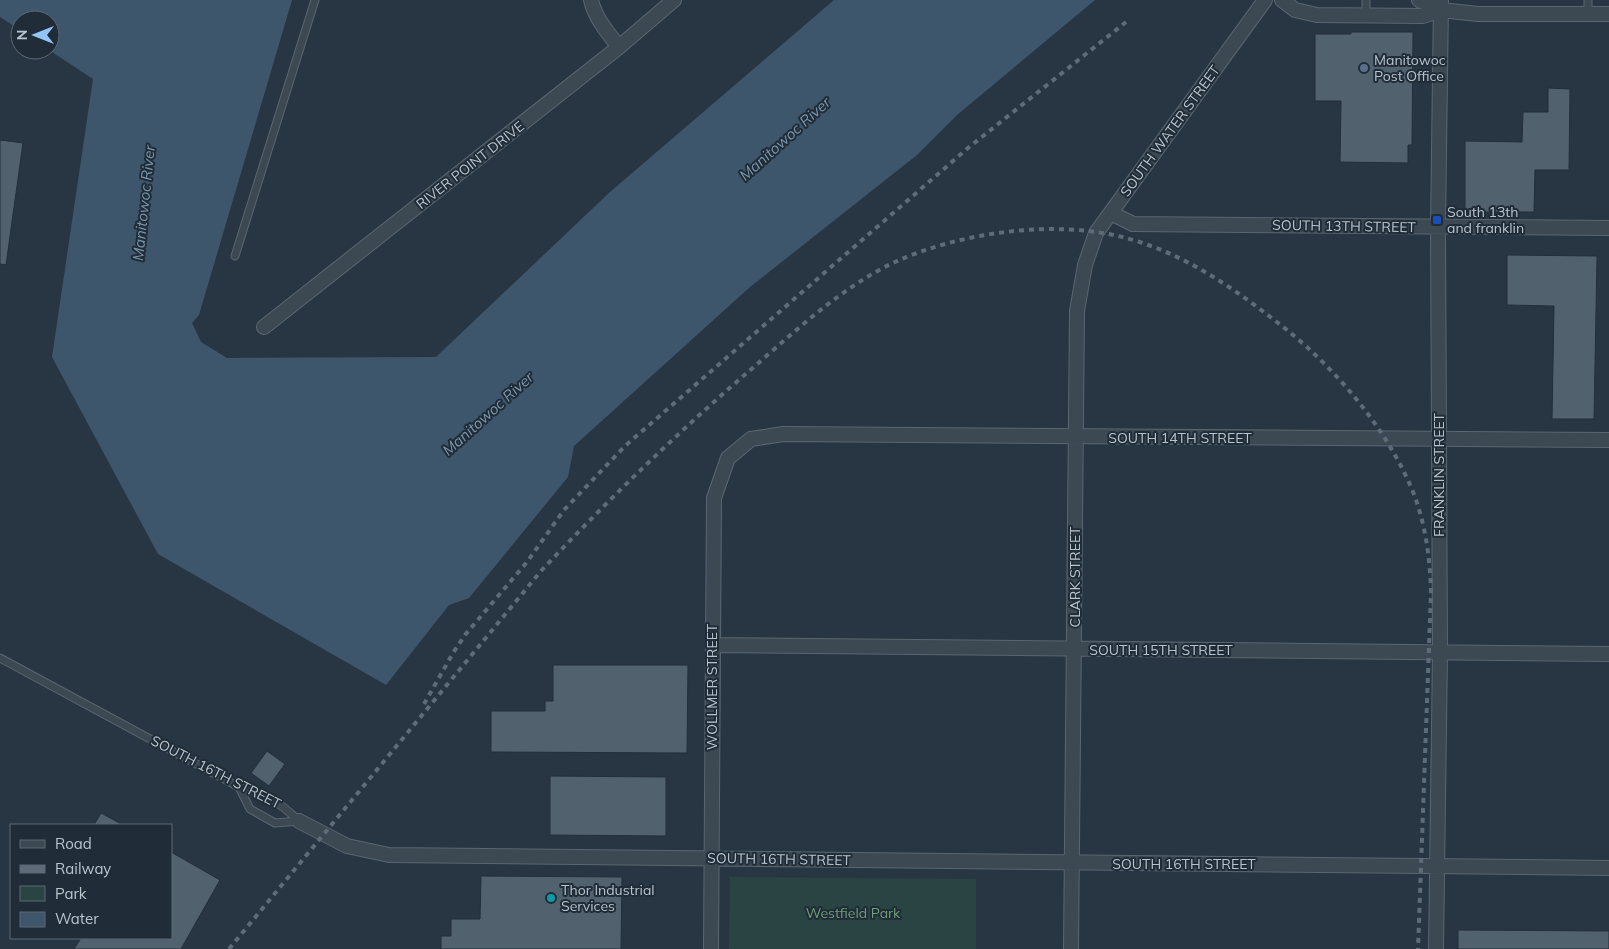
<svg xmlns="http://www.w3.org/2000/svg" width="1609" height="949" font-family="Mulish,sans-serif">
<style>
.green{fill:#2a4444}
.water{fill:#3e566b}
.building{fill:#51616e;stroke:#232f3a}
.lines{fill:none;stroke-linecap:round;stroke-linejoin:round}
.service-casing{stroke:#5a6670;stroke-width:9}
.minor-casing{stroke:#5a6670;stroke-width:16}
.service{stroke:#3c4852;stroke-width:7}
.minor{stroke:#3c4852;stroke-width:14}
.rail{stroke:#5e6c79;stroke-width:4;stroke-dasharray:5 5;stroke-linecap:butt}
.service-dot{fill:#5c6f8a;stroke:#202d38;stroke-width:2}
.transit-dot{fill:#1a4fb4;stroke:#202d38;stroke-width:2}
.culture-dot{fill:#0f9aa8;stroke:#202d38;stroke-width:2}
.labels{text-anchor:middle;stroke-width:4;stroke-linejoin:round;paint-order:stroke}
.poi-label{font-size:14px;fill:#b9c3cc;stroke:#202d38;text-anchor:start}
.street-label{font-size:14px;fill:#b9c3cc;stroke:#202d38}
.park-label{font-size:14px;fill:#719d76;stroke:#202d38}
.water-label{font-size:15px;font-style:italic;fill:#7a96ae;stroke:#202d38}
</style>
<rect width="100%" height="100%" fill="#283643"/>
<path class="green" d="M730,877L976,879V949H729Z"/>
<path class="water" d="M0,0H292L199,315L192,323L201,342L227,358L436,357L610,192L834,0H1095L957,115L917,155L750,287L574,446L568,477L469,598L449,605L386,685L158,554L52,357L93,79L49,50L50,20H20V30L0,17Z"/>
<path class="building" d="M1351,32H1413L1412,145H1408V163L1340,162L1341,101H1315V34H1351Z
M1548,88L1570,89L1569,170H1535L1534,212H1465V141L1522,142L1523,112H1548Z
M0,140L23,143L6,265L0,264Z
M1507,255L1597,256L1594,419H1552L1554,306L1507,305Z
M553,665H688L687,753L491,752V711H545V701H553Z
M267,751L285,764L269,786L251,773Z
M550,776L666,777V836L550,835Z
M101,813L123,825H94Z
M171,852L220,880L181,949H74L81,938H171Z
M481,876L622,877L621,949H441V936H451V919H480Z
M1458,930L1609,931V949H1458Z"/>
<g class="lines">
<g class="service-casing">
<path id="service" d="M1366,0V16
M1588,0V14
M235,256L315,0
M0,658L239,787C265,792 280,803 299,821
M239,787L250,809L275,823L299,821"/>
</g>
<g class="minor-casing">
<path id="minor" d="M591,0C595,18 608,33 619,47
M1282,0L1295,10L1317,15L1423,16L1441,10L1478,14H1609
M1419,0L1441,10
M1111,213L1133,224L1609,228
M264,327L619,47L674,0
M713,645L1609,654
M299,821L347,846L389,855L1609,868
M711,949L714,498L728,458L751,439L783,434L1609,440
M1071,949L1077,311L1085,265L1096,233L1265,0
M1436,949L1440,652L1438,227L1441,0"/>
</g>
<use href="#service" class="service"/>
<use href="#minor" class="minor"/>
<path class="rail" d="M424,704L453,653L465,635L527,562L564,510L625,446L968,148L1126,22
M229,949L541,571C605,503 671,439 741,378C788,338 839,288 895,262C961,232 1056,219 1126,238C1187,254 1239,292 1287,330C1339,372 1391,434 1415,497C1426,528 1430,559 1431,592L1418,949"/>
</g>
<circle class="service-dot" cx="1364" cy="68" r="5"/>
<rect class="transit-dot" x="1432" y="215" width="10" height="10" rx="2.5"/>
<circle class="culture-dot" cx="551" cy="898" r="5"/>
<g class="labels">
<g class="poi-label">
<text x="1374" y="65">Manitowoc<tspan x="1374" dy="16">Post Office</tspan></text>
<text x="1447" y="217">South 13th<tspan x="1447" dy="16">and franklin</tspan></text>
<text x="561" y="895">Thor Industrial<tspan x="561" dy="16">Services</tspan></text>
</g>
<g class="street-label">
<text transform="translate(1170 131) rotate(-54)" y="5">SOUTH WATER STREET</text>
<text transform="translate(470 165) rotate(-38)" y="5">RIVER POINT DRIVE</text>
<text transform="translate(1344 226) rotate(1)" y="5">SOUTH 13TH STREET</text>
<text x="1180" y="443">SOUTH 14TH STREET</text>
<text transform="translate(1439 475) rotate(-90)" y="5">FRANKLIN STREET</text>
<text transform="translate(1075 577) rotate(-90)" y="5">CLARK STREET</text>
<text x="1161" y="655">SOUTH 15TH STREET</text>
<text transform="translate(712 687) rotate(-90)" y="5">WOLLMER STREET</text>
<text transform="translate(216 772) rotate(27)" y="5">SOUTH 16TH STREET</text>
<text transform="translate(779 859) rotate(1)" y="5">SOUTH 16TH STREET</text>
<text x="1184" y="869">SOUTH 16TH STREET</text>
</g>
<g class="park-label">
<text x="853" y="918">Westfield Park</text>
</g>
<g class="water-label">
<text transform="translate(785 139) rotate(-42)" y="5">Manitowoc River</text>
<text transform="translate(144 203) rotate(-84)" y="5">Manitowoc River</text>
<text transform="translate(488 414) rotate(-42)" y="5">Manitowoc River</text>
</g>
</g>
<rect x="10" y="824" width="162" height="115" fill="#202d38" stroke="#5d6973"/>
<rect x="20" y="840" width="25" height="8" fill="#3c4852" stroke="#5d6973"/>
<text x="55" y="849" font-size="15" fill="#b9c3cc">Road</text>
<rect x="20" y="865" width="25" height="8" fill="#5e6c79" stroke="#5d6973"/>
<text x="55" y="874" font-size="15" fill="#b9c3cc">Railway</text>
<rect x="20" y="886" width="25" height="15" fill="#2a4444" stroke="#5d6973"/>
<text x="55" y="899" font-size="15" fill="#b9c3cc">Park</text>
<rect x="20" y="912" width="25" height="15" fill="#3e566b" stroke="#5d6973"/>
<text x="55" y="924" font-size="15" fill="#b9c3cc">Water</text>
<g transform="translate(35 35) rotate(270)"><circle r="24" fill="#202d38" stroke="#5d6973"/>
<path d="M0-4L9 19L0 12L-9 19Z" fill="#94c5f7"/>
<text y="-8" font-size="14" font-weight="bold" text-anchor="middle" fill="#b9c3cc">N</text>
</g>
</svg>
